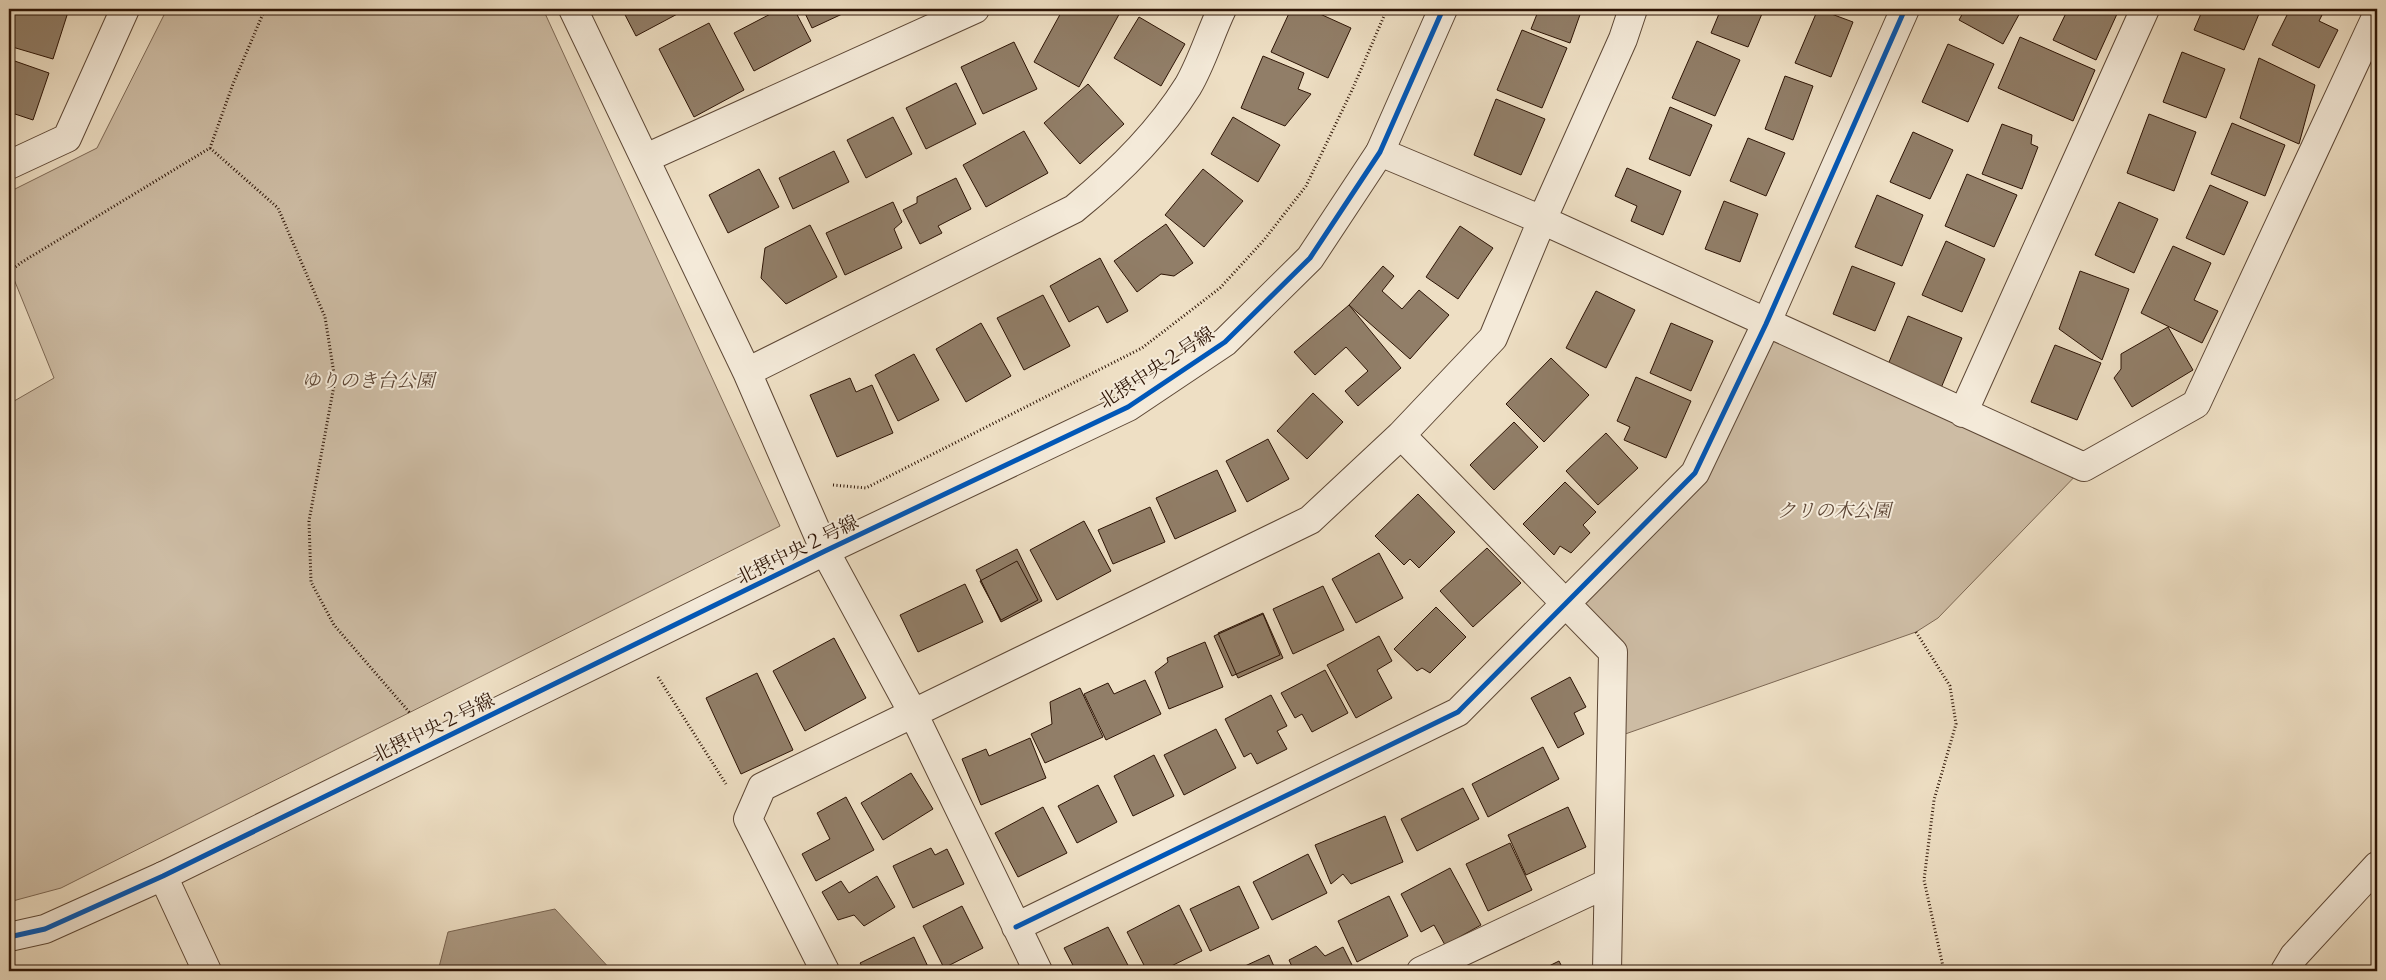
<svg xmlns="http://www.w3.org/2000/svg" width="2386" height="980" font-family="'EB Garamond','Noto Serif JP',serif">
<style>
.green{fill:#cdbca4;stroke:#7d6854}
.water{fill:#ac9a83;stroke:#796451}
.building{fill:#917e68;stroke:#2d1405}
.lines{fill:none;stroke-linecap:round;stroke-linejoin:round}
.minor-casing{stroke:#5d4735;stroke-width:30}
.tertiary-casing{stroke:#5d4735;stroke-width:30}
.path{stroke:#2d1405;stroke-width:3;stroke-dasharray:1 2.5;stroke-linecap:butt}
.minor{stroke:#f4ead9;stroke-width:28}
.tertiary{stroke:#f4ead9;stroke-width:28}
.cycleway-casing{stroke:#f4ead9;stroke-width:8}
.cycleway{stroke:#0057b8;stroke-width:5}
.labels{text-anchor:middle;stroke-width:4;stroke-linejoin:round;paint-order:stroke}
.street-label{font-size:19px;fill:#2d1405;stroke:#f4ead9}
.park-label{font-size:19px;font-style:italic;fill:#5d4635;stroke:#f4ead9}
</style>
<rect width="100%" height="100%" fill="#eedfc4"/>
<filter id="stains"><feTurbulence type="fractalNoise" baseFrequency=".004" numOctaves="4"/><feColorMatrix values="0 0 0 0 .2 0 0 0 0 .09 0 0 0 0 .02 0 0 0 .5 -.17"/></filter>
<radialGradient id="worn" r=".72"><stop offset=".6" stop-color="#630" stop-opacity="0"/><stop offset="1" stop-color="#630" stop-opacity=".3"/></radialGradient>
<path class="green" d="M167,9H543L780,526L61,888L9,902V404L54,378L9,267V192L97,148Z
M1766,324L2084,467L1938,618L1916,632L1611,739L1613,653L1565,605L1695,473Z"/>
<path class="water" d="M555,909L612,971H438L448,932Z"/>
<path class="building" d="M9,9H69L53,59L9,46Z
M622,9H682L683,11L636,36Z
M780,9H794L811,41L754,71L734,33Z
M803,9H853L812,28Z
M1063,9H1122L1079,87L1034,62Z
M1291,9H1309L1351,28L1328,78L1271,52Z
M1539,9H1582L1570,43L1531,29Z
M1721,9H1764L1748,47L1711,33Z
M1818,9L1853,22L1831,77L1795,63Z
M1965,9H2022L2003,44L1959,20Z
M2068,9H2105L2117,14L2096,60L2053,40Z
M2203,9H2261L2244,50L2194,30Z
M2290,9H2325L2319,21L2338,30L2319,68L2272,45Z
M1139,17L1185,44L1161,86L1114,58Z
M709,23L744,90L694,117L659,49Z
M1522,30L1567,48L1542,108L1497,90Z
M2020,37L2095,70L2073,121L1998,88Z
M1697,41L1740,60L1715,116L1672,98Z
M1014,42L1037,89L983,114L961,67Z
M1948,44L1994,64L1968,122L1922,102Z
M2182,52L2225,69L2206,118L2163,102Z
M1263,56L1304,73L1298,89L1311,94L1285,126L1241,108Z
M2259,58L2315,85L2299,144L2240,118Z
M9,59L49,73L33,120L9,112Z
M1785,76L1813,86L1793,140L1765,129Z
M956,83L976,124L926,149L906,108Z
M1088,84L1124,124L1080,164L1044,123Z
M1496,99L1545,119L1521,175L1474,155Z
M1670,107L1712,125L1690,176L1649,159Z
M2149,114L2196,132L2174,191L2127,173Z
M893,117L912,154L866,178L847,140Z
M1233,117L1280,145L1258,182L1211,154Z
M2232,123L2285,145L2265,196L2211,174Z
M2002,124L2032,135L2031,144L2038,147L2022,189L1982,174Z
M1024,131L1048,173L986,207L963,165Z
M1913,132L1953,150L1930,199L1890,182Z
M1748,138L1785,153L1766,196L1730,181Z
M834,151L849,182L793,209L779,178Z
M1627,168L1681,191L1663,235L1631,221L1637,206L1615,196Z
M759,169L779,207L728,233L709,195Z
M1203,169L1243,201L1204,247L1165,215Z
M1967,174L2017,195L1994,247L1945,226Z
M956,178L971,209L938,226L942,233L920,244L903,210L917,203V197Z
M2210,185L2248,202L2224,255L2186,238Z
M1877,195L1923,215L1902,266L1855,247Z
M1724,201L1758,214L1740,262L1705,249Z
M893,202L902,222L894,229L902,248L845,275L826,233Z
M2119,202L2158,219L2134,273L2095,255Z
M1166,224L1193,263L1174,276L1161,274L1137,292L1114,261Z
M810,225L837,277L786,304L761,278L765,248Z
M1460,226L1493,248L1458,299L1426,277Z
M1946,241L1985,259L1962,312L1922,295Z
M2173,246L2211,263L2194,300L2218,311L2202,343L2141,313Z
M1100,258L1128,311L1107,323L1098,306L1069,322L1050,286Z
M1383,266L1394,276L1382,291L1402,309L1419,290L1449,315L1410,359L1349,305Z
M1852,266L1895,283L1875,331L1833,314Z
M2080,271L2129,289L2102,360L2059,329Z
M1596,291L1635,310L1606,368L1566,348Z
M1043,295L1070,346L1024,370L997,318Z
M1349,305L1401,368L1358,406L1345,391L1368,371L1346,347L1315,375L1294,352Z
M1908,316L1962,338L1941,388L1887,367Z
M981,323L1011,376L966,402L936,349Z
M1671,323L1713,341L1691,391L1650,373Z
M2168,327L2193,370L2132,407L2114,378L2121,369V354Z
M2055,345L2101,363L2077,420L2031,402Z
M914,354L939,400L898,421L875,375Z
M1551,358L1589,395L1544,442L1506,404Z
M1636,377L1691,401L1666,458L1624,440L1630,427L1617,421Z
M850,378L856,392L872,385L893,433L837,457L810,395Z
M1313,393L1343,422L1307,459L1277,431Z
M1514,422L1538,447L1494,490L1470,465Z
M1606,433L1638,468L1598,505L1566,471Z
M1268,439L1289,479L1247,502L1226,461Z
M1217,470L1236,511L1175,539L1156,498Z
M1565,482L1596,512L1583,525L1590,533L1571,553L1560,546L1554,555L1523,524Z
M1418,494L1455,532L1419,568L1410,559L1404,565L1375,536Z
M1150,507L1165,542L1113,564L1098,530Z
M1084,521L1111,571L1057,600L1030,550Z
M1487,548L1521,583L1473,627L1440,591Z
M1017,549L1042,601L1001,622L976,570Z
M1379,553L1403,598L1356,623L1332,579Z
M1017,561L1038,600L1001,620L980,581Z
M965,584L983,622L918,652L900,615Z
M1323,586L1344,630L1293,654L1273,609Z
M1436,607L1466,637L1430,673L1422,668L1417,671L1394,649Z
M1263,613L1283,658L1238,678L1218,633Z
M1263,614L1280,655L1232,676L1214,636Z
M1379,636L1392,661L1377,670L1392,698L1356,718L1327,665Z
M834,638L866,698L805,731L773,671Z
M1205,642L1223,687L1169,709L1155,672L1168,662L1167,658Z
M1325,670L1348,713L1312,732L1302,714L1295,718L1281,693Z
M757,673L793,750L741,774L706,698Z
M1570,677L1586,707L1574,713L1584,734L1558,748L1531,698Z
M1145,680L1161,714L1106,740L1084,694L1108,683L1114,694Z
M1080,688L1103,737L1045,763L1031,734L1052,724L1050,702Z
M1271,695L1287,726L1277,731L1287,749L1257,764L1251,753L1244,757L1225,719Z
M1216,729L1236,768L1184,795L1164,755Z
M1030,738L1046,778L981,805L962,759L986,749L989,756Z
M1543,747L1559,779L1488,817L1472,784Z
M1154,755L1174,796L1133,816L1114,776Z
M911,773L933,809L883,840L861,803Z
M1098,785L1117,822L1077,843L1058,806Z
M1463,788L1479,819L1417,851L1401,819Z
M846,797L874,850L816,881L802,854L830,839L817,813Z
M1043,807L1067,853L1018,877L995,833Z
M1568,807L1586,847L1526,875L1508,835Z
M1385,816L1403,862L1351,884L1343,874L1331,884L1315,845Z
M1510,843L1532,890L1488,911L1466,864Z
M931,848L935,855L947,849L964,884L913,908L893,866Z
M1308,854L1327,893L1272,920L1253,882Z
M1450,868L1481,925L1445,945L1434,925L1421,932L1401,894Z
M877,876L895,907L864,926L854,915L838,920L822,892L841,881L849,893Z
M1239,886L1259,928L1210,951L1190,909Z
M1389,896L1408,936L1357,962L1338,921Z
M1179,905L1202,951L1161,971H1147L1127,932Z
M962,906L983,948L944,968L923,926Z
M1108,927L1131,971H1076L1064,948Z
M914,937L930,971H865L860,963Z
M1316,946L1325,956L1343,947L1355,971H1294L1289,960Z
M1269,955L1276,971H1234Z
M1559,961L1564,971H1539Z"/>
<g class="lines">
<g class="minor-casing">
<path id="minor" d="M573,9L747,372L825,551L913,713L1038,971
M1380,152L1542,220L2084,467L2196,404L2377,15
M646,158L975,9
M9,165L67,138L125,9
M747,372L1074,209C1117,174 1158,134 1188,86C1202,62 1210,34 1222,9
M1963,413L2145,9
M163,876L207,971
M1016,927L1458,712L1695,473L1766,324L1905,9
M825,971L748,819L762,787L1310,520L1401,435
M1421,971L1608,883
M1607,971L1613,652L1401,435L1493,338L1542,220L1623,39L1633,9
M2285,971L2294,956L2377,866"/>
</g>
<g class="tertiary-casing">
<path id="tertiary" d="M9,937L45,929L163,876L825,551L1128,407L1225,342L1310,258L1380,152L1443,9"/>
</g>
<path class="path" d="M210,148L278,208L325,317L335,380L309,521L311,582L334,625L410,713
M10,271L22,262L210,148L233,84L265,9
M833,485L866,488L1142,348L1220,288L1264,240L1306,186L1353,88L1387,9
M1916,632L1950,686L1956,724L1934,800L1924,880L1944,971
M658,677L726,784"/>
<use href="#minor" class="minor"/>
<use href="#tertiary" class="tertiary"/>
<g class="cycleway-casing">
<path id="cycleway" d="M1016,927L1458,712L1695,473L1766,324L1905,9
M9,937L45,929L163,876L825,551L1128,407L1225,342L1310,258L1380,152L1443,9"/>
</g>
<use href="#cycleway" class="cycleway"/>
</g>
<g class="labels">
<g class="street-label">
<text transform="translate(1156 367) rotate(-33)" y="7">北摂中央２号線</text>
<text transform="translate(797 549) rotate(-26)" y="7">北摂中央２号線</text>
<text transform="translate(433 727) rotate(-26)" y="7">北摂中央２号線</text>
</g>
<g class="park-label">
<text x="368" y="387">ゆりのき台公園</text>
<text x="1834" y="517">クリの木公園</text>
</g>
</g>
<rect width="2386" height="980" fill="none" stroke="#eedfc4" stroke-width="30"/>
<rect x="10" y="10" width="2366" height="960" fill="none" stroke="#2d1405" stroke-width="2.5"/>
<rect x="15" y="15" width="2356" height="950" fill="none" stroke="#2d1405"/>
<rect width="100%" height="100%" filter="url(#stains)"/>
<rect width="100%" height="100%" fill="url(#worn)"/>
</svg>
